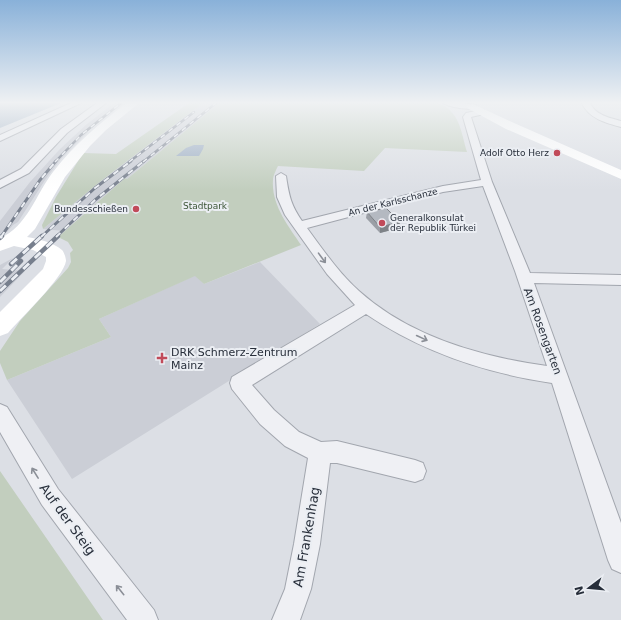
<svg xmlns="http://www.w3.org/2000/svg" width="621" height="620" font-family="'DejaVu Sans',sans-serif">
<style>
.built{fill:#cbced6}
.green{fill:#c2cebe}
.water{fill:#9aacc2}
.lines{fill:none;stroke-linecap:round;stroke-linejoin:round}
.street-casing{stroke:#a2a6ae;stroke-width:2}
.street{fill:#eff0f4;fill-rule:evenodd}
.secondary{fill:#fff;fill-rule:evenodd}
.rail-far2-casing{stroke:#777f8d;stroke-width:2.5}
.rail-far1-casing{stroke:#777f8d;stroke-width:3}
.rail-casing{stroke:#777f8d;stroke-width:4.5}
.rail-far2{stroke:#ebeef3;stroke-width:1.5;stroke-dasharray:5;stroke-linecap:butt}
.rail-far1{stroke:#ebeef3;stroke-width:2;stroke-dasharray:6;stroke-linecap:butt}
.rail{stroke:#ebeef3;stroke-width:3;stroke-dasharray:8;stroke-linecap:butt}
.wall{fill:#9b9fa6}
.shaded-wall{fill:#7e8287}
.building{fill:#b4b9c1;stroke:#7e8287}
.oneway{stroke:#8b8f97}
.poi-dot{fill:#c14a59;stroke:#ebeef3;stroke-width:1.5}
.labels{text-anchor:middle;stroke-width:4;stroke-linejoin:round;paint-order:stroke}
.far-poi-label{font-size:9px;fill:#272e3a;stroke:#ebeef3;text-anchor:end}
.far-street-label{font-size:9px;fill:#272e3a;stroke:#ebeef3}
.far-park-label{font-size:9px;fill:#3b5436;stroke:#ebeef3}
.street-label{font-size:11px;fill:#272e3a;stroke:#ebeef3}
.poi-label{font-size:11px;fill:#272e3a;stroke:#ebeef3;text-anchor:start}
.near-street-label{font-size:13px;fill:#272e3a;stroke:#ebeef3}
</style>
<rect width="100%" height="100%" fill="#dcdfe5"/>
<path class="built" d="M114,103H124L87,131L88,132L61,159L45,180L18,222L13,225L7,232L0,234V221L30,182L60,149L87,124Z
M203,103H219L127,179L125,178L64,231L43,229L101,181Z
M13,258L2,269L25,271L0,297V265Z
M260,262L320,324L72,479L7,380L111,337L99,319L196,275L204,284Z"/>
<path class="green" d="M189,103H203L101,181L43,229L42,225L56,197L83,153L116,154Z
M219,103H438C460,111 461,132 467,152L385,148L364,171L278,166C276,170 273,176 273,180C271,205 289,227 301,245L204,284L195,276L99,319L111,337L7,380L0,363V351L20,321L68,268L71,262L70,253L73,250L68,242L58,237L125,178L127,179Z
M0,471L103,620H0Z"/>
<path class="water" d="M0,103H61L0,128Z
M194,145H204L203,149L199,156H176L186,148Z"/>
<g class="lines">
<g class="street-casing">
<path id="street" d="M71,103H81L0,141V135Z
M97,103H106L67,133L29,173L0,188V180L21,169L61,129Z
M443,103H462L476,105L477,107C472,111 448,107 443,103Z
M582,103H590C595,115 610,118 621,121V127C606,123 588,118 582,103Z
M481,110H484L485,112L484,114L471,117L492,182L530,273L621,275V285L534,283L621,523V573L612,569L608,560L552,383C485,373 422,352 366,314L252,385L274,410L299,432L321,442L337,441L415,460L423,463L426,471L423,479L415,482L337,463H330L320,544L311,589L300,620H272L285,589L294,544L308,458L285,446L260,424L232,389L230,383L232,377L355,305L327,274L285,215L277,197L276,176L281,173L286,176C289,196 291,205 302,221L443,186L481,180L463,117L466,113ZM483,186L515,271L547,366C481,357 409,336 359,291C339,273 323,250 307,228L443,192Z
M0,404L7,407L58,489L154,610L158,620H127L42,505L0,432Z"/>
</g>
<use href="#street" class="street"/>
<path class="secondary" d="M127,103H139L106,130L90,146L65,177L35,229L27,237C38,239 53,242 62,250C64,252 66,258 66,261C64,277 20,319 8,333L0,336V312L43,269L46,261V257L33,250L14,246L0,251V238C27,227 36,194 53,172C75,144 98,124 127,103Z
M473,104L514,123L621,170V179L506,129L469,109L467,107L469,105Z"/>
<g class="rail-far2-casing">
<path id="rail-far2" d="M55,162L81,135L121,103
M129,162L194,112
M143,162L216,103"/>
</g>
<g class="rail-far1-casing">
<path id="rail-far1" d="M1,237L40,180L56,161
M41,237L95,188L131,161
M56,237L95,200L144,161"/>
</g>
<g class="rail-casing">
<path id="rail" d="M0,238L2,236
M11,264L42,236
M0,282L21,261
M0,291L58,236"/>
</g>
<use href="#rail-far2" class="rail-far2"/>
<use href="#rail-far1" class="rail-far1"/>
<use href="#rail" class="rail"/>
</g>
<path class="wall" d="M367,212L399,228L380,233L366,218Z"/>
<path class="shaded-wall" d="M400,222L399,228L380,233V227Z"/>
<path class="building" d="M386,208L400,222L380,227L367,212Z"/>
<defs><path id="oneway-shaft" d="M-6 0H5M1.5-3L5.5 0L1.5 3" fill="none" stroke-width="1.6" stroke-linecap="round" stroke-linejoin="round"/></defs>
<g class="oneway">
<use href="#oneway-shaft" transform="translate(322 258) rotate(54)"/>
<use href="#oneway-shaft" transform="translate(422 338) rotate(25)"/>
<use href="#oneway-shaft" transform="translate(35 473) rotate(-122)"/>
<use href="#oneway-shaft" transform="translate(120 590) rotate(-129)"/>
</g>
<linearGradient id="sky" x2="0" y2="1"><stop stop-color="#89b1d9"/><stop offset="0.54" stop-color="#eff1f3"/><stop offset="1" stop-color="#eff1f3" stop-opacity="0"/></linearGradient>
<rect width="621" height="190" fill="url(#sky)"/>
<g class="poi-dot">
<circle cx="557" cy="153" r="4"/>
<circle cx="136" cy="209" r="4"/>
<circle cx="382" cy="223" r="4"/>
<path d="M160 352h4v4h4v4h-4v4h-4v-4h-4v-4h4z"/>
</g>
<g class="labels">
<g class="far-poi-label">
<text x="549" y="156">Adolf Otto Herz</text>
<text x="128" y="212">Bundesschießen</text>
<text x="390" y="221" text-anchor="start">Generalkonsulat<tspan x="390" dy="10">der Republik Türkei</tspan></text>
</g>
<g class="far-street-label">
<text transform="translate(393 202) rotate(-14)" y="3">An der Karlsschanze</text>
</g>
<g class="far-park-label">
<text x="205" y="209">Stadtpark</text>
</g>
<g class="street-label">
<text transform="translate(543 331) rotate(70)" y="4">Am Rosengarten</text>
</g>
<g class="poi-label">
<text x="171" y="356">DRK Schmerz-Zentrum<tspan x="171" dy="13">Mainz</tspan></text>
</g>
<g class="near-street-label">
<text transform="translate(68 519) rotate(54)" y="5">Auf der Steig</text>
<text transform="translate(306 537) rotate(-80)" y="5">Am Frankenhag</text>
</g>
</g>
<g transform="translate(589 588) rotate(254)" stroke="#ebeef3" stroke-width="3" paint-order="stroke">
<path d="M0-3L7 15L0 10L-7 15Z" fill="#272e3a"/>
<text y="-6" font-size="11" font-weight="bold" text-anchor="middle" fill="#272e3a">N</text>
</g>
</svg>
